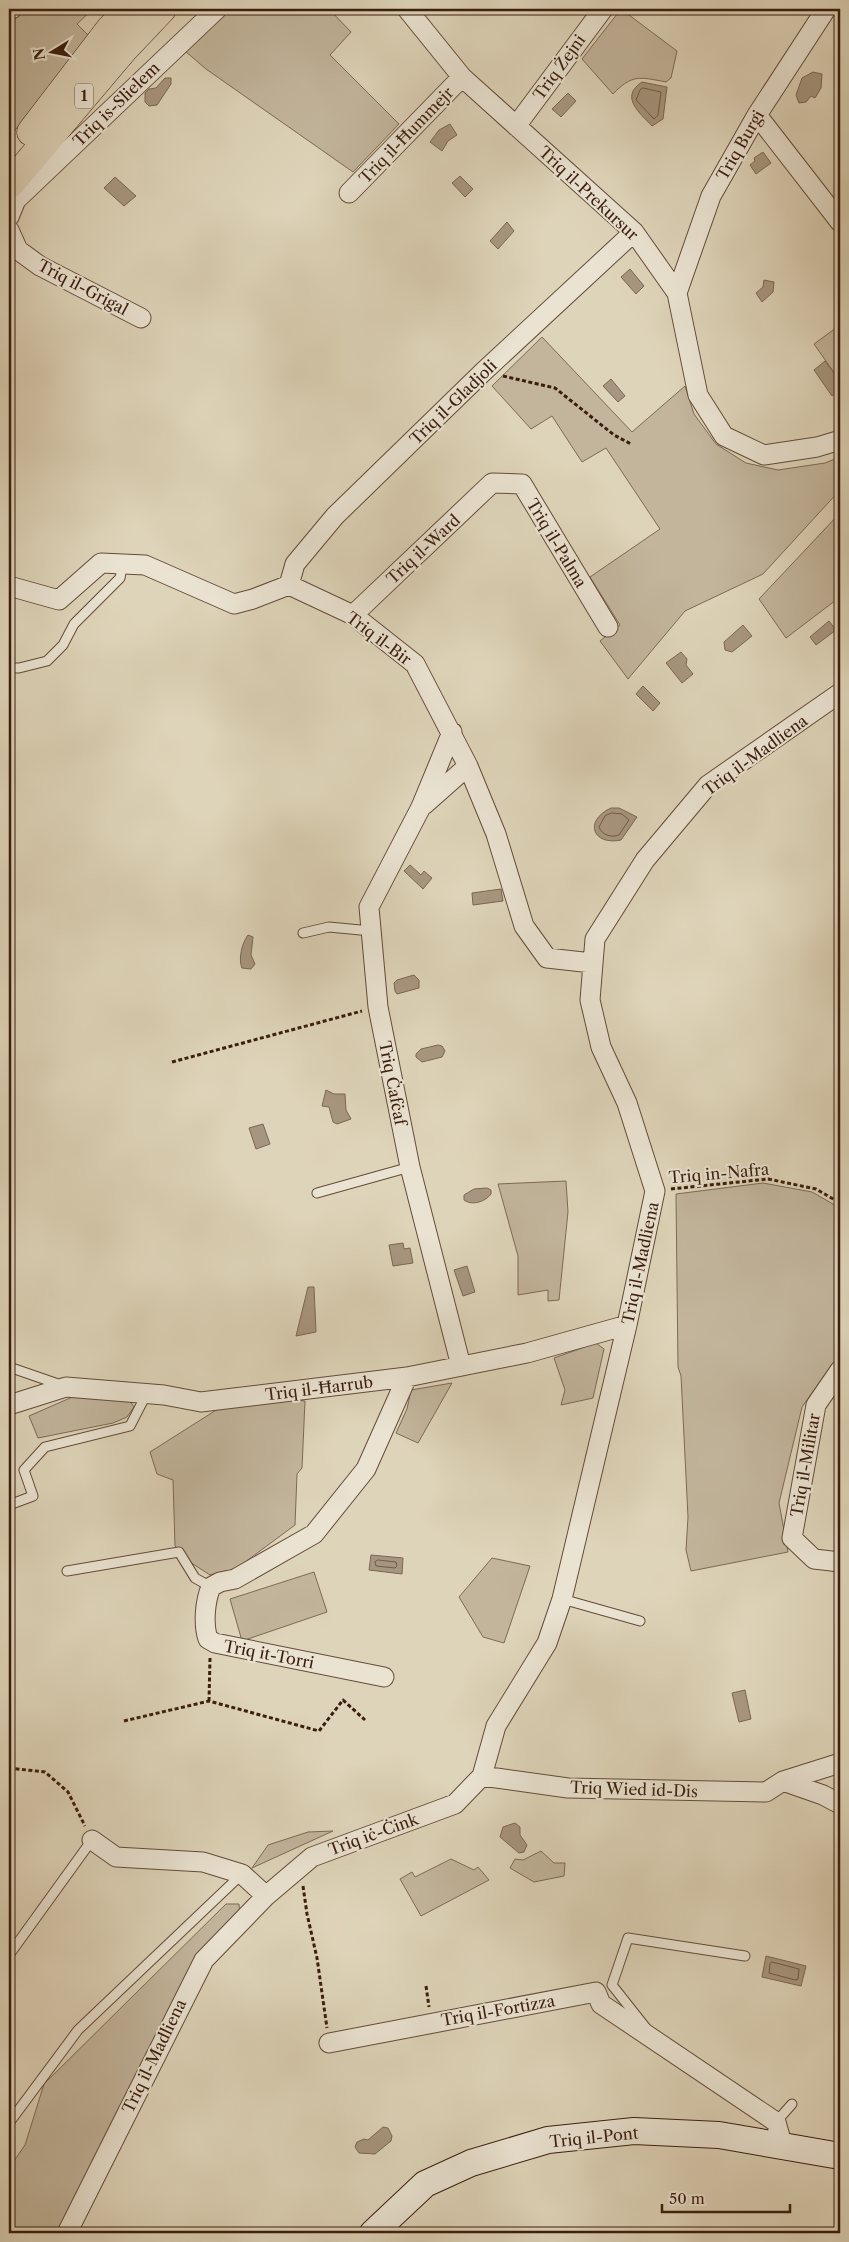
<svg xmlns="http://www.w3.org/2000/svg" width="849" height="2242" font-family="'Libre Caslon Text',serif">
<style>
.green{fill:#c2b59c;stroke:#7e6955}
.water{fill:#a7967f;stroke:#7c6652}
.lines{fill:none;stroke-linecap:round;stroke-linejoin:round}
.shore{stroke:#715a46;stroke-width:1}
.lane-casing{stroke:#644b39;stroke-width:11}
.street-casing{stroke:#644b39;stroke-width:21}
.secondary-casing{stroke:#3b1d0e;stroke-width:28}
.highway-casing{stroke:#3b1d0e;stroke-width:29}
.path{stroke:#3b1d0e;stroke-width:3;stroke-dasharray:4 2.5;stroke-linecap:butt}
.lane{stroke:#eae3d2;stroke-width:9}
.street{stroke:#eae3d2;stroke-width:19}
.secondary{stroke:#eae3d2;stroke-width:26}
.highway{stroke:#ded4b9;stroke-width:28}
.labels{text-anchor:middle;stroke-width:4;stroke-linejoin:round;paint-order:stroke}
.shield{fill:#eae3d2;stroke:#705849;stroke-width:1}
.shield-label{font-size:15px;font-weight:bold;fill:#3b1d0e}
.street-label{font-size:16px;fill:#3b1d0e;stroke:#eae3d2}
</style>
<rect width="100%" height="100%" fill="#ded4b9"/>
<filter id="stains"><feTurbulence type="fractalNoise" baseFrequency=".004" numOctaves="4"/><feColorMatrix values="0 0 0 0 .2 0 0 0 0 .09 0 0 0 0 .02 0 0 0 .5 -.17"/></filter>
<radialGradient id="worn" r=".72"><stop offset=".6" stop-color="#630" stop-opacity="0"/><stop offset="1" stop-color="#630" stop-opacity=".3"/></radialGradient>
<path class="green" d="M20,9H93L77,24L89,36L9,138V13Z
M228,9H329L351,32L330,55L399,124L353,172L206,69L185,51Z
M621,9L677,51L671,78L666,82C640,77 632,74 613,94L582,59Z
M840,325V381L814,344Z
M542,337L632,432L685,386L694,414L716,444L746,463L778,470L825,463L840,457V490L763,574L685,611L628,679L600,641L620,625L590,577L660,529L606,448L582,462L552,416L531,429L492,386Z
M840,513V597L786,638L759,599Z
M566,1181L568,1212L559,1300L548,1301V1290L518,1295V1256L498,1184Z
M763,1183L812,1192L840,1208V1354L802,1407L779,1503L788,1552L691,1571L686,1550L688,1517L681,1376L678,1367L676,1194Z
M596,1343L604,1349L593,1398L561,1405L565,1390L554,1358Z
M452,1383L418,1443L396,1433L407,1409L411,1390Z
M77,1395L130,1401L134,1407L127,1417L113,1423L38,1438L29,1416Z
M280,1398L305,1401L302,1468L297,1474L295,1525L237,1568L210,1575L193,1564L175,1546L173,1480L157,1474L150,1452L221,1407Z
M492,1558L530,1566L504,1643L483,1637L459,1597Z
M314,1572L327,1612L242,1641L230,1599Z
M333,1831L252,1868L268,1845L308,1832Z
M541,1851L554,1863H565L564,1876L534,1882L510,1868L515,1859L523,1860Z
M451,1859L474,1870L478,1867L489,1880L421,1916L400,1879L412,1872L415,1877Z
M226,1904H239L240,1916L198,1957L61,2233H9V2168L25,2145L44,2084Z"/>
<path class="water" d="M813,72L822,74L821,88L815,98L811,96L806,102L799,103L796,95L802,78Z
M165,78H171V84L157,105L149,106L145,102V93L149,89L156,88Z
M642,82L667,87L663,119L652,126C640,113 619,97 642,82Z
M568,93L576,101L561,117L552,109Z
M450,124L457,135L448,141L442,151L430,142L439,130Z
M763,152L771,163L756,174L750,165L755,161L754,158Z
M460,176L473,189L465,197L452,183Z
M115,177L136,196L124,206L104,188Z
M507,222L514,231L498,249L490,241Z
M630,269L644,286L636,294L621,277Z
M764,280L774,282L773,292L762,302L756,293L763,287Z
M825,361L840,381V390L832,396L814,370Z
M611,379L625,396L618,402L603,386Z
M829,621L836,630L816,645L810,637Z
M743,625L752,636L732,652L725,650L724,642Z
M681,652L687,659L686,665L693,674L682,683L666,663Z
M643,686L660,703L653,711L636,694Z
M611,808H619L637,817L621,840C593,846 583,821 611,808Z
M410,865L421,875L424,871L432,878L423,889L404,871Z
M501,889L503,901L473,905L472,893Z
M248,935L253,937L251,955L255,964L251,969L242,968C238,959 242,943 248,935Z
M414,975L419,980V988L397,994L395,991L394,983L397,980Z
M438,1045L442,1046L445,1051L442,1057L422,1062L416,1057V1054L421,1049Z
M326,1090L334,1094H345L346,1110L351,1119L337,1124L333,1122L329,1107L322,1106Z
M263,1124L270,1144L256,1149L249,1128Z
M487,1188L491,1190V1194C485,1202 472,1206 464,1200V1195L474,1189Z
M403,1243L404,1249L410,1248L413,1263L393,1266L389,1245Z
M467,1266L475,1292L463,1296L454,1270Z
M308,1287H314L316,1332L296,1336Z
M371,1555L403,1558L402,1574L369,1570Z
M745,1690L751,1719L739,1722L732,1693Z
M515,1823L520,1827V1835L527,1845L524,1852L519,1853L500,1837L503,1827Z
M766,1956L806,1966L801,1986L762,1977Z
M383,2127L388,2128L392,2136L391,2141L375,2154L359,2153L355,2147L357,2142L364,2139L368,2140Z"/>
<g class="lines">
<path class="shore" d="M643,88L661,92L658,115L654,119L636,100L640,90Z
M612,813L622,814L629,820L619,835C611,838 602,835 599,827L605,816Z
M378,1560L396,1562L397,1566L395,1568L376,1566L375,1562Z
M772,1962L799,1969L798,1979L795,1980L769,1973L770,1964Z"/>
<g class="lane-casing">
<path id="lane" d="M9,668H19L47,661L63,645L74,624L120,578L123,562
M303,933L329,927L371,931
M317,1193L410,1167
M9,1367L61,1385
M9,1505L33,1496L24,1470L45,1447L130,1426L147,1393
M67,1571L179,1552L195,1578L211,1587
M562,1599L640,1621
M9,1955L92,1840
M646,2028L612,1985L628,1938L745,1956
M776,2122L792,2104
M9,2123L78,2030L242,1874"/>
</g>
<g class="street-casing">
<path id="street" d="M407,9L462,77L634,232L677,293L698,395L724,436L764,455L817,447L837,441L840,443
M9,10L12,9
M757,115L840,222
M516,126L603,9
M349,193L462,77
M9,217L16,200L217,9
M9,230L18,250L40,266L141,318
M677,293L711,196L757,115L826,9
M289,585L295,564L335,516L483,372L634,232
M9,586L59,600L101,563L145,565L234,604L253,599L289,585L353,615L415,664L468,766L496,834L524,926L547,958L592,963
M353,615L492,483L522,484L608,627
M452,732L421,807L369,907L378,1007L410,1167L461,1366
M424,805L468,766
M840,1370L816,1405L792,1538L814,1559L840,1562
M9,1405L66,1387L164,1395L201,1402L407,1377L527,1353L627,1325
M384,1677L215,1643L208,1639C203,1624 205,1601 211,1587L220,1582L235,1579L314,1534L366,1469L407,1377
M482,1776L568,1788L766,1792L783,1781L840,1763
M783,1781L823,1795L840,1804
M92,1840L116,1857L203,1862L242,1874L266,1896
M329,2043L596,1992L601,2004L776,2122L783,2147
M67,2233L204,1960L266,1896L312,1857L455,1804L482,1776L496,1726L547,1643L562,1599L627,1325L655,1191L627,1103L601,1047L590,1000L595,939L645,860L708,785L840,693"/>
</g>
<g class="secondary-casing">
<path id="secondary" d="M373,2233L425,2184L471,2163L548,2140L634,2131L719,2135L840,2156"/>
</g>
<g class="highway-casing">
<path id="highway" d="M31,132L110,29L130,9
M9,185L125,48L162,9"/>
</g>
<path class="path" d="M503,376L555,388L614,435L631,444
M172,1062L362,1011
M671,1189L768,1179L816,1189L840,1203
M209,1701L210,1658
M124,1721L209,1701L319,1731L343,1700L365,1720
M9,1768L45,1772L68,1792L85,1826
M303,1886L307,1914L317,1958L327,2028
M426,1986L429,2007"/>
<use href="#lane" class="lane"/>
<use href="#street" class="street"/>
<use href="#secondary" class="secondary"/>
<use href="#highway" class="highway"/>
</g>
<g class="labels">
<rect class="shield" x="75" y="83.5" width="18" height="25" rx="4"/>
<g class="shield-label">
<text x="84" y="101">1</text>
</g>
<g class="street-label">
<text transform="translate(559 67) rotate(-54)" y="6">Triq Żejni</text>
<text transform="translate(116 104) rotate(-44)" y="6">Triq is-Slielem</text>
<text transform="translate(406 135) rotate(-46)" y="6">Triq il-Ħummejr</text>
<text transform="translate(740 145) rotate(-60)" y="6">Triq Burgi</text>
<text transform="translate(589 193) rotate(43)" y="6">Triq il-Prekursur</text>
<text transform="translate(83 287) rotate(28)" y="6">Triq il-Grigal</text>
<text transform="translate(453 402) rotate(-44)" y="6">Triq il-Gladjoli</text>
<text transform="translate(557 543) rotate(59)" y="6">Triq il-Palma</text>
<text transform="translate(423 549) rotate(-43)" y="6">Triq il-Ward</text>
<text transform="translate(379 638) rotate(37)" y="6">Triq il-Bir</text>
<text transform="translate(755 755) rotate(-36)" y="6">Triq il-Madliena</text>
<text transform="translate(393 1083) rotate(79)" y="6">Triq Ċafċaf</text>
<text transform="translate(719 1173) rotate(-5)" y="6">Triq in-Nafra</text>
<text transform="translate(640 1263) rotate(-78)" y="6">Triq il-Madliena</text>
<text transform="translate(319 1388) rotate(-7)" y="6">Triq il-Ħarrub</text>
<text transform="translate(805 1465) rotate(-80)" y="6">Triq il-Militar</text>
<text transform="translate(269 1654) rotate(11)" y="6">Triq it-Torri</text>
<text transform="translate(634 1789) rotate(2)" y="6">Triq Wied id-Dis</text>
<text transform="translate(373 1834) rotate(-20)" y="6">Triq iċ-Ċink</text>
<text transform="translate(498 2010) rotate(-10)" y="6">Triq il-Fortizza</text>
<text transform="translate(154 2056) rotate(-64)" y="6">Triq il-Madliena</text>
<text transform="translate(594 2137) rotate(-6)" y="6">Triq il-Pont</text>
</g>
</g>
<rect width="849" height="2242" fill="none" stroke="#ded4b9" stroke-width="30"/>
<rect x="10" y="10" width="829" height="2222" fill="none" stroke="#3b1d0e" stroke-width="2.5"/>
<rect x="15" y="15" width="819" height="2212" fill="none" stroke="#3b1d0e"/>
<g transform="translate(52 52) rotate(260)" stroke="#eae3d2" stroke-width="4" paint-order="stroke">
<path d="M0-4L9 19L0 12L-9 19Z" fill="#3b1d0e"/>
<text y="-8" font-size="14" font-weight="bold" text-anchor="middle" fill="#3b1d0e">N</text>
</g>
<path d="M662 2204v8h128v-8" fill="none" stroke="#3b1d0e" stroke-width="2.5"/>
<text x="669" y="2204" font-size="15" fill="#3b1d0e" stroke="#eae3d2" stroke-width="4" paint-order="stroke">50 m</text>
<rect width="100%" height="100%" filter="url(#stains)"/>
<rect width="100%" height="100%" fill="url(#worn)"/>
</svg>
